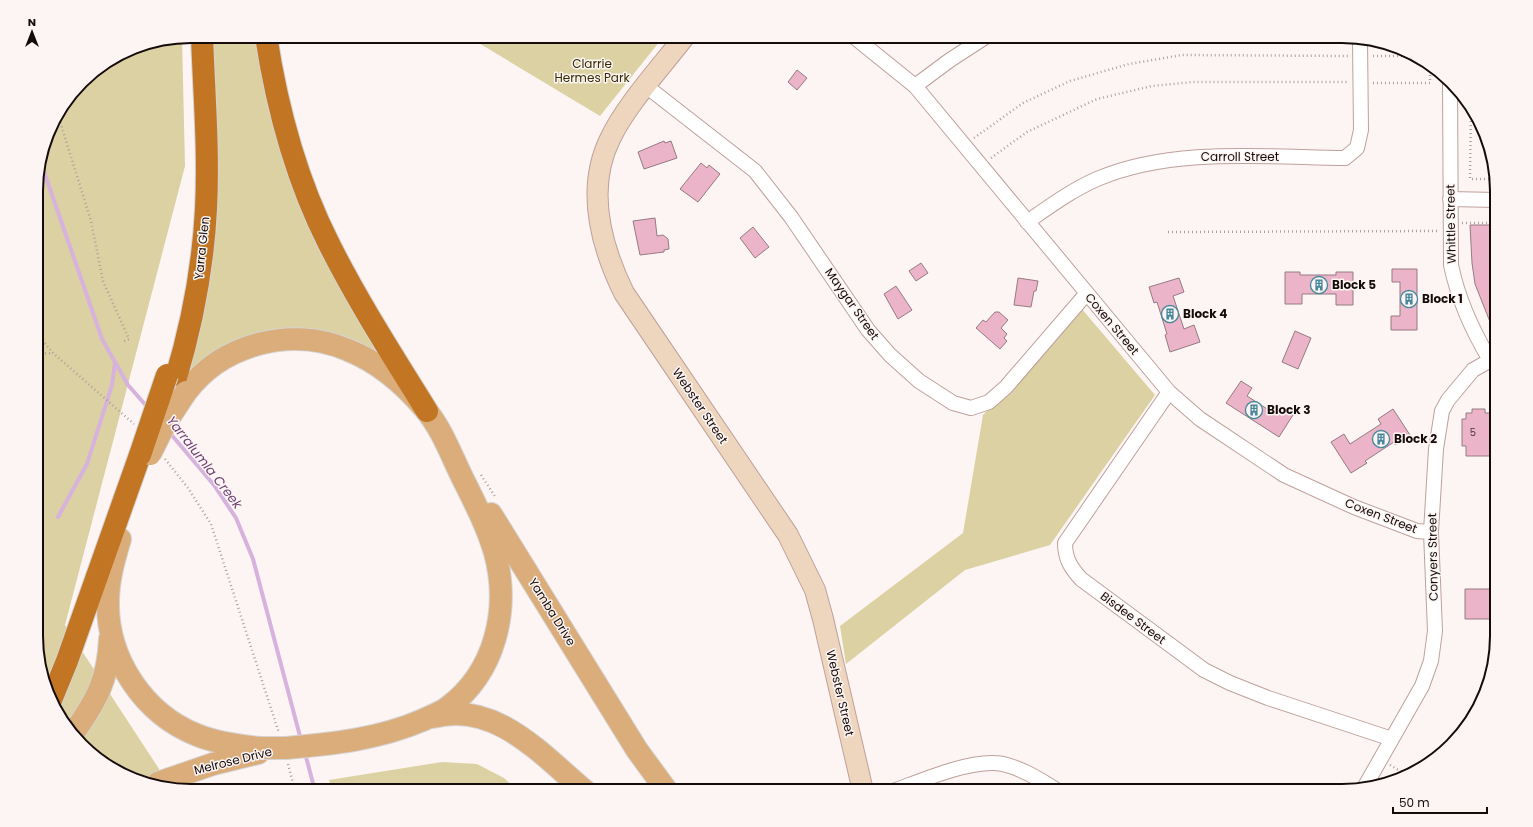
<svg xmlns="http://www.w3.org/2000/svg" width="1533" height="827" font-family="Poppins,sans-serif">
<style>
.green{fill:#dcd1a2}
.lines{fill:none;stroke-linecap:round;stroke-linejoin:round}
.stream{stroke:#d6b2dd;stroke-width:4}
.building{fill:#ecb4c9;stroke:#967a84}
.street-casing{stroke:#bfa09b;stroke-width:16}
.secondary-casing{stroke:#bfa09b;stroke-width:22}
.primary-casing{stroke:#d5d3d3;stroke-width:24}
.highway-casing{stroke:#d5d3d3;stroke-width:24}
.path{stroke:#aaa2a0;stroke-width:2.5;stroke-dasharray:1 3;stroke-linecap:butt}
.street{stroke:#fff;stroke-width:14}
.secondary{stroke:#edd6bd;stroke-width:20}
.primary{stroke:#daad7b;stroke-width:22}
.highway{stroke:#c27623;stroke-width:22}
.primary-bridge-casing{stroke:#d5d3d3;stroke-width:24;stroke-linecap:butt}
.highway-bridge-casing{stroke:#d5d3d3;stroke-width:24;stroke-linecap:butt}
.primary-bridge{stroke:#daad7b;stroke-width:22}
.highway-bridge{stroke:#c27623;stroke-width:22}
.labels{text-anchor:middle;stroke-width:3;stroke-linejoin:round;paint-order:stroke}
.number-label{font-size:10px;fill:#4b3539}
.park-label{font-size:12px;fill:#342b00;stroke:#fcf5f4}
.street-label{font-size:12px;fill:#150b09;stroke:#fcf5f4}
.poi-label{font-size:12px;font-weight:bold;fill:#150b09;stroke:#fcf5f4;text-anchor:start}
.water-label{font-size:13px;font-style:italic;fill:#6b3e74;stroke:#fcf5f4}
.rim{fill:none;stroke:#150b09;stroke-width:2}
</style>
<rect width="100%" height="100%" fill="#fcf5f4"/>
<path class="green" d="M208,36H257L261,57L392,370L310,337L186,377Z
M467,36H664L600,116Z
M182,38L185,166L65,625L161,772L147,781L122,775L68,730L48,695L37,656L36,181L52,123L89,75L132,48Z
M1081,308L1155,395L1050,545L965,570L846,664L840,626L963,533L983,415Z
M442,762L477,764L504,778L518,791H332L329,780Z"/>
<g class="lines">
<path class="stream" d="M41,163L102,339L128,385L149,409
M169,432L214,485L236,518L253,559L301,740
M58,517L87,464L112,385L115,363
M305,753L315,791"/>
</g>
<path class="building" d="M797,70L807,78L797,90L788,82Z
M664,141L665,143L671,141L677,158L644,169L638,152Z
M701,163L707,168L709,165L720,174L698,202L680,189Z
M655,218L657,236L663,235L668,239L669,249L664,250V252L640,255L633,221Z
M1470,225H1496V337L1475,284L1472,263Z
M753,227L769,247L755,258L740,238Z
M921,263L928,273L916,281L909,271Z
M1392,269H1417V330H1391V316H1400V282H1392Z
M1285,272H1300V275H1336V272H1353V305H1336V294H1302V304H1285Z
M1018,278L1038,281L1036,291H1034L1031,307L1014,305Z
M1179,278L1184,292L1173,296L1184,329L1194,325L1200,342L1170,352L1165,335L1167,334L1157,302L1154,303L1149,287Z
M896,286L912,310L898,319L884,294Z
M995,312H999L1008,320L1001,328L1007,334L1004,338L1007,341L1000,349L976,328L983,320L986,322Z
M1295,331L1311,338L1298,369L1282,362Z
M1241,381L1252,388L1247,396L1275,414L1280,406L1293,415L1279,437L1226,403Z
M1393,409L1410,435L1395,445L1394,442L1365,461L1367,463L1351,473L1331,442L1344,434L1350,444L1381,424L1378,419Z
M1472,409H1485V413H1494L1496,456H1466V446H1462V419H1466V413H1472Z
M1465,589H1497V619H1465Z"/>
<g class="lines">
<g class="street-casing">
<path id="street" d="M853,36L915,86L1169,392L1200,419L1284,475L1354,507L1417,531L1431,532
M1450,81L1451,265C1458,299 1472,330 1490,360
M646,86L755,171L791,217L868,330L890,355L919,381L953,403L971,408L989,402L1006,387L1087,293
M915,86L950,60L987,36
M1450,199L1496,200
M1027,222C1050,206 1072,190 1097,179C1172,147 1265,157 1345,158L1357,148L1361,130L1360,40
M1169,392L1065,543C1065,559 1071,568 1081,579L1204,670L1230,683L1268,698L1392,739
M1364,788L1422,686L1431,661L1435,631L1431,532L1436,449L1442,411L1448,400L1473,370L1496,357
M893,791C921,781 964,762 994,763C1014,763 1041,780 1058,791"/>
</g>
<g class="secondary-casing">
<path id="secondary" d="M685,36C662,66 626,105 610,139C585,190 601,246 624,293L788,535L815,590L823,619L863,791"/>
</g>
<g class="primary-casing">
<path id="primary" d="M186,392C223,343 292,326 348,350C378,362 404,384 425,409C443,430 453,460 466,485C477,507 488,529 495,553C510,609 496,672 447,708C440,713 431,716 423,720C379,739 333,744 286,748
M491,514L637,750L667,791
M120,539C114,559 108,580 108,602C107,659 144,714 197,735C217,743 239,746 260,748
M433,717C495,700 542,755 585,791
M73,734C96,701 108,681 110,639
M158,783L213,764L258,753"/>
</g>
<g class="highway-casing">
<path id="highway" d="M266,36C277,108 296,179 329,244C358,302 393,356 427,411
M175,381C192,325 203,267 206,209C209,151 204,93 202,36
M51,700L67,661L140,455"/>
</g>
<path class="path" d="M999,41L1006,36
M1373,56H1416
M1430,72L1441,73
M1373,83H1430V65
M1471,105L1470,179H1496
M58,115L91,221L103,281L129,339L122,342
M974,138L1023,103L1070,81L1129,64L1182,55L1348,56
M991,158L1027,132L1097,99L1152,86L1193,82H1348
M1462,223H1496
M1168,232L1438,231
M37,334L53,353L134,424
M37,354L52,353
M165,459L188,488L211,524L279,733
M481,475L496,498
M288,764L295,791
M1390,765L1407,775"/>
<use href="#street" class="street"/>
<use href="#secondary" class="secondary"/>
<use href="#primary" class="primary"/>
<use href="#highway" class="highway"/>
<g class="primary-bridge-casing">
<path id="primary-bridge" d="M150,454L165,424L186,392
M260,748H286"/>
</g>
<g class="highway-bridge-casing">
<path id="highway-bridge" d="M140,455L167,375"/>
</g>
<use href="#primary-bridge" class="primary-bridge"/>
<use href="#highway-bridge" class="highway-bridge"/>
</g>
<defs>
<g id="building-ring" transform="scale(0.9)"><circle r="9.5" fill="#fcf5f4" stroke="#47889b" stroke-width="1.5"/><path d="M-4-6H4V6H1V3H-1V6H-4ZM-2.5-4.3h1.7v1.8h-1.7ZM.8-4.3h1.7v1.8H.8ZM-2.5-1h1.7V.8h-1.7ZM.8-1h1.7V.8H.8Z" fill="#47889b"/></g>
</defs>
<g fill-rule="evenodd">
<use href="#building-ring" x="1319" y="285"/>
<use href="#building-ring" x="1409" y="299"/>
<use href="#building-ring" x="1170" y="314"/>
<use href="#building-ring" x="1254" y="410"/>
<use href="#building-ring" x="1381" y="439"/>
</g>
<g class="labels">
<g class="number-label">
<text x="1473" y="436">5</text>
</g>
<g class="park-label">
<text x="592" y="68">Clarrie<tspan x="592" dy="14">Hermes Park</tspan></text>
</g>
<g class="street-label">
<text x="1240" y="161">Carroll Street</text>
<text transform="translate(1451 224) rotate(-91)" y="4">Whittle Street</text>
<text transform="translate(202 248) rotate(-84)" y="4">Yarra Glen</text>
<text transform="translate(852 304) rotate(55)" y="4">Maygar Street</text>
<text transform="translate(1112 324) rotate(50)" y="4">Coxen Street</text>
<text transform="translate(700 406) rotate(56)" y="4">Webster Street</text>
<text transform="translate(1381 516) rotate(21)" y="4">Coxen Street</text>
<text transform="translate(1433 557) rotate(-91)" y="4">Conyers Street</text>
<text transform="translate(552 612) rotate(58)" y="4">Yamba Drive</text>
<text transform="translate(1133 618) rotate(37)" y="4">Bisdee Street</text>
<text transform="translate(840 693) rotate(77)" y="4">Webster Street</text>
<text transform="translate(233 761) rotate(-14)" y="4">Melrose Drive</text>
</g>
<g class="poi-label">
<text x="1332" y="289">Block 5</text>
<text x="1422" y="303">Block 1</text>
<text x="1183" y="318">Block 4</text>
<text x="1267" y="414">Block 3</text>
<text x="1394" y="443">Block 2</text>
</g>
<g class="water-label">
<text transform="translate(205 462) rotate(52)" y="5">Yarralumla Creek</text>
</g>
</g>
<path d="M0 0H1533V827H0ZM191 43H1342A148 148 0 0 1 1490 191V636A148 148 0 0 1 1342 784H191A148 148 0 0 1 43 636V191A148 148 0 0 1 191 43Z" fill="#fcf5f4" fill-rule="evenodd"/>
<path class="rim" d="M191 43H1342A148 148 0 0 1 1490 191V636A148 148 0 0 1 1342 784H191A148 148 0 0 1 43 636V191A148 148 0 0 1 191 43Z"/>
<g transform="translate(32 32)" stroke="#fcf5f4" stroke-width="3" paint-order="stroke">
<path d="M0-3L7 15L0 10L-7 15Z" fill="#150b09"/>
<text y="-6" font-size="11" font-weight="bold" text-anchor="middle" fill="#150b09">N</text>
</g>
<path d="M1393 807v6h94v-6" fill="none" stroke="#150b09" stroke-width="2"/>
<text x="1399" y="807" font-size="12" fill="#150b09" stroke="#fcf5f4" stroke-width="3" paint-order="stroke">50 m</text>
</svg>
